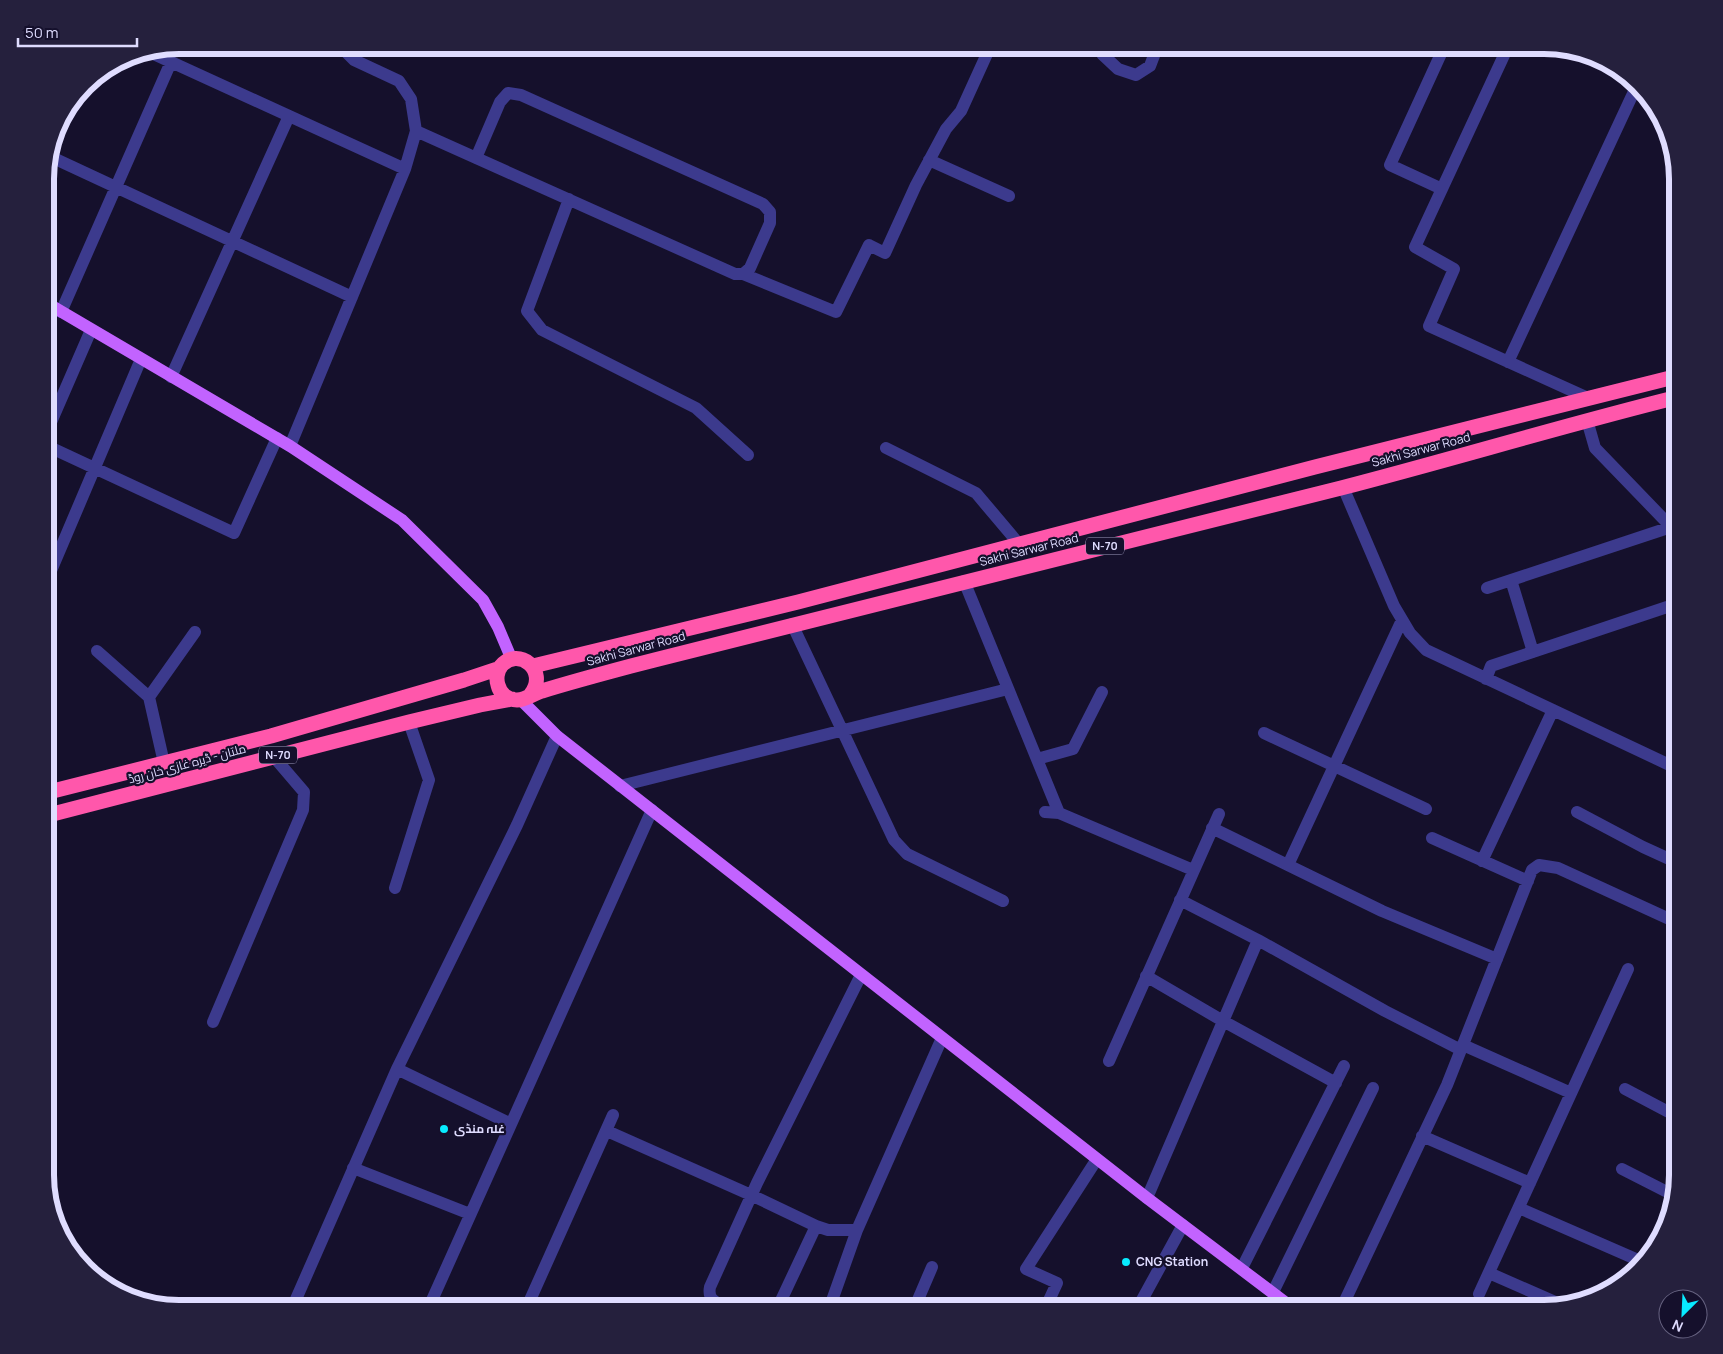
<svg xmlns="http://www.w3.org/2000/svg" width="1723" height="1354" font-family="Manrope,Cairo,sans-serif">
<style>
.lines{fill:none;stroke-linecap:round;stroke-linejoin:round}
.minor{stroke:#3c3a8d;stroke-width:12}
.major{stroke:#c263ff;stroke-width:12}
.highway{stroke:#ff57ab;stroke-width:15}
.poi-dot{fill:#08ebff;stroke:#15102c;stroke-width:2}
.labels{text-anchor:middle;stroke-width:4.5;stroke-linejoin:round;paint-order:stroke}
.shield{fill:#15102c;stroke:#a29fc0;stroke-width:1}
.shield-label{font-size:11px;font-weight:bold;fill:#dfdcff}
.street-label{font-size:12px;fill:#dfdcff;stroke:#15102c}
.poi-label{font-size:12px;font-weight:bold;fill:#dfdcff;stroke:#15102c;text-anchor:start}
.rim{fill:none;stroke:#dfdcff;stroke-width:6}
</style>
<rect width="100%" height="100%" fill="#15102c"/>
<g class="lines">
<path class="minor" d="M1103,45L1102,54L1118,69L1136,75L1150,66L1158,45
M147,51L405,169
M1506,51L1415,247L1454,269L1429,326L1588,398
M416,131L735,274H743L836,312L869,245L885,253L916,185L946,129L961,111L991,45
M49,156L352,297
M476,158L500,102L508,93L521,95L763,204L770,212V223L750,268L743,274
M929,160L1009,196
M1442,189L1390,165L1445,45
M569,199L527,311L542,330L696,408L748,455
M61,312L171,62
M1508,362L1637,85
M171,377L289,116
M1587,420L1595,448L1678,534
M45,436L91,330
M45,445L234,533L277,438
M290,446L405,169L416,131L411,99L399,81L354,60L341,47V45
M886,448L976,493L1019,544
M1343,487L1394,606L1410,633L1426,650L1678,769
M1511,580L1533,652
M964,581L1059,813
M45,585L141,359
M1487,588L1671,527
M792,624L894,840L907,854L1003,901
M97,651L149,697L164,763
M1486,679L1491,666L1667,607
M149,697L195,632
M1264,733L1426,809
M1037,759L1073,749L1102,692
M620,786L1008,689
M1045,812L1059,813L1193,870
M1577,812L1643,847L1678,863
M1212,828L1382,911L1497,959
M1432,838L1528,881
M1482,861L1553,710
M1288,865L1402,620
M395,888L429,780L409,722
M1180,900L1258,940L1385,1011L1461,1050
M1146,976L1223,1021L1336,1083
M213,1022L303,810L304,792L274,757
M1673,1025L1678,1028
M1463,1045L1571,1093
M1109,1061L1219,814
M397,1069L511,1124
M1625,1089L1678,1117
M607,1131L751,1195L816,1226L828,1230H857
M1422,1136L1530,1183
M353,1168L470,1214
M1622,1169L1675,1196
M1147,1198L1258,940
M1519,1208L1645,1263
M1242,1268L1344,1066
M1489,1273L1562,1305
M1273,1292L1373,1088
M1479,1294L1628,969
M293,1306L397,1069L517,825L557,736
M266,1309L293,1306L392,1309
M428,1309L652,810
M526,1309L613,1115
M730,1309C719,1303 707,1302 710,1287L757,1183L861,975
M777,1309L816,1226
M829,1309L857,1230L942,1038
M914,1309L932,1267
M1045,1309L1057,1283L1026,1269L1097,1159
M1137,1309L1183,1225
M1341,1309L1447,1085L1532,870L1539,865L1558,868L1678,923"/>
<path class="major" d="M45,302L290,446L402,520L483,600L498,627L512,660
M521,700L557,736L1147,1198L1294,1309"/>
<path class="highway" d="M533,666L798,602L1315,467L1678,376
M531,694C549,670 518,646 501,666C497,671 496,679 498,685C500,694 508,700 517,700C526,700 534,693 542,691C571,682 601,674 631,666C867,605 1104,548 1341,488C1453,459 1565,425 1678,397
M45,793L271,736L464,680L500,668
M45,816L409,722L480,705L512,699"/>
</g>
<g class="poi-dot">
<circle cx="444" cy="1129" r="5"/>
<circle cx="1126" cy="1262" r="5"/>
</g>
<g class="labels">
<g class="shield">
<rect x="1086" y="537.5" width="38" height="17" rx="4"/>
<rect x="259" y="746.5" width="38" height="17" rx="4"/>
</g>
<g class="shield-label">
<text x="1105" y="550">N-70</text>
<text x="278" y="759">N-70</text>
</g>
<g class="street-label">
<text transform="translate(1421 450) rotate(-15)" y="4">Sakhi Sarwar Road</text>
<text transform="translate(1029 550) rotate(-14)" y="4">Sakhi Sarwar Road</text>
<text transform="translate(636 649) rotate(-15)" y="4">Sakhi Sarwar Road</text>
<text transform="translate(187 764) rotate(-15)" y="4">ملتان - ڈیرہ غازی خان روڈ</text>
</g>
<g class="poi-label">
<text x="454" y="1133">غلہ منڈی</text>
<text x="1136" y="1266">CNG Station</text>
</g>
</g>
<path d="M0 0H1723V1354H0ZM179 54H1544A125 125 0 0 1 1669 179V1175A125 125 0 0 1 1544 1300H179A125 125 0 0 1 54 1175V179A125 125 0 0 1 179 54Z" fill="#25203d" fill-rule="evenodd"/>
<path class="rim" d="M179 54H1544A125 125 0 0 1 1669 179V1175A125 125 0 0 1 1544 1300H179A125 125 0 0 1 54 1175V179A125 125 0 0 1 179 54Z"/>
<g transform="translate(1683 1314) rotate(204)"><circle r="24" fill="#15102c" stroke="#666280"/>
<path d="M0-4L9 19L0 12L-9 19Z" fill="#08ebff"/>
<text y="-8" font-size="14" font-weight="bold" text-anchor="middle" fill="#dfdcff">N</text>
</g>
<path d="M18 38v8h119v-8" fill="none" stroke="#dfdcff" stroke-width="2.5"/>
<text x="25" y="38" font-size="15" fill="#dfdcff" stroke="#15102c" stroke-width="4" paint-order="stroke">50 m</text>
</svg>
